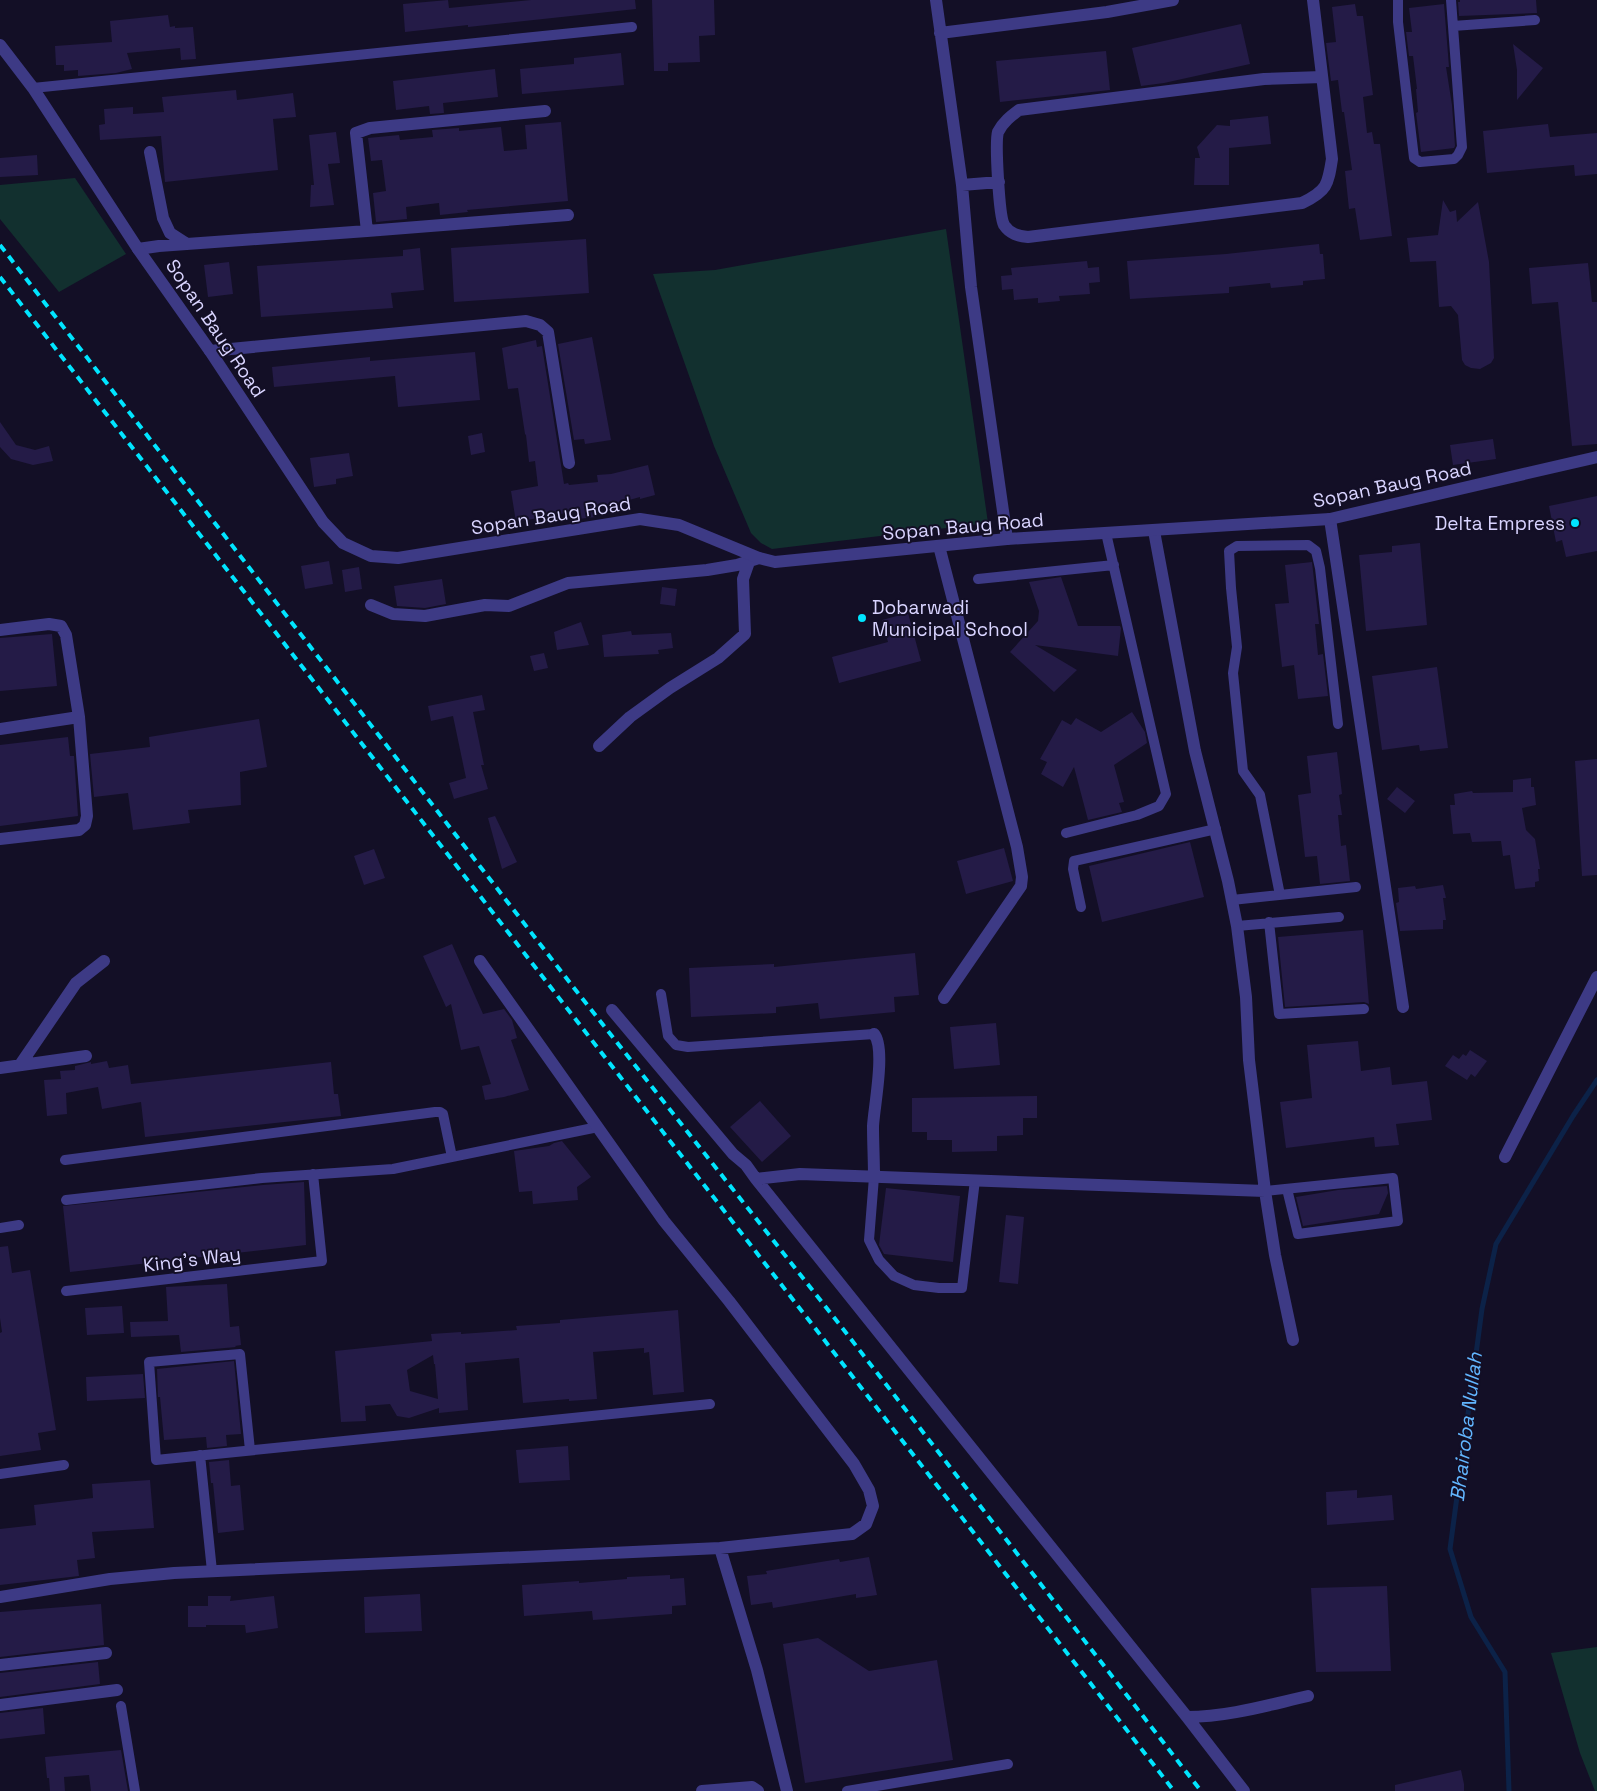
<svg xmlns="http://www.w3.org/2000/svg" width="1597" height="1791" font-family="'Space Grotesk',sans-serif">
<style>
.green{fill:#12302f}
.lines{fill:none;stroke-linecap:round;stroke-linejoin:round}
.stream{stroke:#0c2248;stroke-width:5}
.building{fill:#241b47;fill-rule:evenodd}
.service{stroke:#3d3a85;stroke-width:10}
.minor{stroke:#3d3a85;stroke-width:12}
.tertiary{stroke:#3d3a85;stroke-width:12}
.rail{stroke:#00e5ff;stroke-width:4;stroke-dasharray:8 6;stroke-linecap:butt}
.poi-dot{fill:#00e5ff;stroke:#130f26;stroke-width:2}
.labels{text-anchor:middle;stroke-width:4;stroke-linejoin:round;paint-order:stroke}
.street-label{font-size:19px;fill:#d9d4ff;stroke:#130f26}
.poi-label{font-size:19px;fill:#d9d4ff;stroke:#130f26;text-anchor:end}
.water-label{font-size:20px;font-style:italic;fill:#62b6ff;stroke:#130f26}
</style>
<rect width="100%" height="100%" fill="#130f26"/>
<path class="green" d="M75,178L126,254L59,292L0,219V185Z
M946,229L988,523L772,549L761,543L751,533L714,446L653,274L715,270Z
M1597,1647V1791H1595L1580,1753L1551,1653Z"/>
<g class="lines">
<path class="stream" d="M1509,1791L1505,1672L1471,1617L1450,1549L1482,1309L1496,1244L1573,1116L1597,1080"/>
</g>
<path class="building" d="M448,0L449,8L531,0H635L636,9L468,27V25L405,32L403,4Z
M652,0H714L715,35L699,36L700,62L668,63V71H654Z
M1460,0H1536L1537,13L1459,16L1458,2H1460Z
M1355,4L1357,16H1363L1373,95L1363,97L1367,133L1372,132L1374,144H1380L1392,236L1360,240L1355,208L1349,209L1345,171L1352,170L1344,112H1342L1338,80L1331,81L1326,43L1336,42L1332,7Z
M1444,4L1449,67H1446L1452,105L1455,146L1454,148L1421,152L1416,113L1418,112L1416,89H1417L1413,56H1409L1406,32H1412L1409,8Z
M168,15L170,27L175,26V28L193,27L196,59L181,60L180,48L127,53L132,69L116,73L78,76V70L64,71V65H56L55,46L112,42L110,21Z
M1241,24L1250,64L1164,83L1141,86L1132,48Z
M1513,44L1543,68L1517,100V70Z
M1106,51L1110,90L1000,102L996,61Z
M621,53L624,85L522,94L520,69L574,64V58Z
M495,69L498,97L443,103L444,113L430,114L429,106L396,110L393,81Z
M236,90L237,100L293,93L296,117L273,119L278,170L165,182L161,136L100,140L99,125L105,124L104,109L133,107V114L164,112L162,97Z
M1268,116L1271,144L1229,148V185H1194L1195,158H1200L1197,147L1217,125L1230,126V120Z
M561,122L568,201L467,210L468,212L440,215L439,203L406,207L407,219L376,222L373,193L386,191L382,160L371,161L368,138L399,135L400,140L433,137L432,130L459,128V131L501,127L504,151L527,149L525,125Z
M1548,124L1550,137L1597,133V174L1575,176L1574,165L1487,173L1483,131Z
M336,132L340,163L328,164L334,205L310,207L311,185H314L309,135Z
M37,155L38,175L0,177V158Z
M1443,200L1450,212L1456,210L1457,222L1478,202L1489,262L1494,358L1491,363L1480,369L1471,368L1465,365L1462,360L1458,315L1451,306L1439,307L1436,261L1410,262L1407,238L1438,235Z
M586,239L589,293L454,302L451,248Z
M1319,244L1320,254H1323L1325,279L1303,281V285L1271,288L1270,283L1229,287V293L1130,299L1127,261L1226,254Z
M420,248L424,290L391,293L393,308L261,317L257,266L403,256V250Z
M1087,261L1088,268L1099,267L1100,282L1089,283L1090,294L1059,296L1060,301L1038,303V298L1014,300L1013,289L1002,290L1001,276L1012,275L1011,268Z
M229,262L233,294L208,297L204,265Z
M1588,263L1592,302H1597V444L1572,446L1558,302L1532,304L1529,268Z
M592,337L611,440L585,444L584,439L574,440L558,344Z
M536,340L537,347L542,346L564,484L568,483L569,485L598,482L597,475L611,474L648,465L655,495L640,499V497L611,505L595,507L596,517L578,519L577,511L516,522L511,491L538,486L535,461L529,462L526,435L525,434L518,388L508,389L502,348Z
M475,352L480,400L398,407L395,376L274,387L272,367L370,357V361Z
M0,422L16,445L35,450L49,446L53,461L33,465L11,459L0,447Z
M482,433L485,452L471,455L468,436Z
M1493,439L1496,459L1453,465L1450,445Z
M349,453L353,476L336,479V484L314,487L310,458Z
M1597,496V551L1566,557L1562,540L1556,542L1549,506Z
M1420,543L1427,625L1366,631L1359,555L1392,552V546Z
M329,561L333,584L305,589L301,566Z
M1312,562L1319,624H1315L1318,655L1323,654L1328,696L1298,699L1294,665L1282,667L1275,604L1289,603L1285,565Z
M359,567L362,589L345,592L342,570Z
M1061,577L1078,626H1120L1121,628L1118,656L1035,645L1077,670L1054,692L1010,652L1038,621L1039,611L1029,582Z
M442,579L446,604L425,608L397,606L394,586Z
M662,587L677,589L675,606L660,604Z
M908,613L921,661L839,683L832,657L888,642L882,620Z
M581,622L589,645L557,650L554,632Z
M631,631L632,635L671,633L673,648L658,650L659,654L604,657L602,635Z
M52,634L57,686L0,691V638Z
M544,653L548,668L534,671L530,656Z
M1437,667L1448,748L1420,751L1419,745L1382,750L1372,676Z
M482,695L485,710L473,712L484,765H481L488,789L454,799L449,783L466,778L453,716L431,721L428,706Z
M1132,712L1145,732L1147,743L1114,765L1124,802L1119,803L1122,812L1088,820L1074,767L1063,787L1041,774L1047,762L1040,759L1062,720L1071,725L1076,718L1101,732Z
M259,719L267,767L240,772L241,805L188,810L190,823L133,830L128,793L94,797L90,754L150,747L149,737Z
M68,737L70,756H74L78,816L0,826V745Z
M1337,752L1342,794L1339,795L1342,815H1338L1341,846L1346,845L1350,881L1320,884L1317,856L1305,857L1298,795L1311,793L1307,756Z
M1597,759V875L1582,876L1575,761Z
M1531,778V787H1534L1536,805L1522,808L1526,830L1535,839L1540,869H1538L1539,881L1535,882V887L1515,889L1510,855L1503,856L1501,841L1472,842L1470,833L1453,834L1450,805H1455L1454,794L1472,791L1473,793L1513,792V780Z
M1397,787L1415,801L1405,813L1387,799Z
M495,816L517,862L502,869L488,818Z
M1190,842L1204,897L1102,922L1089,866Z
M1004,848L1013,881L966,894L957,861Z
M374,849L385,878L364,885L354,856Z
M1443,885L1446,898H1443L1446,920H1443V929L1400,931L1396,903L1399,902L1398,888L1415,886L1416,889Z
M1363,930L1369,1004L1364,1002L1285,1007L1278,937Z
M452,944L483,1014L504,1009L512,1020L517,1038L511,1040L529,1090L504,1097L485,1100L482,1086L491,1084L479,1046L461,1050L451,1004L446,1007L423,956Z
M915,953L919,995L894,997L895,1012L820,1019L818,1003L776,1007V1013L691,1017L689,968L774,964V967Z
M996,1023L1000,1065L954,1069L950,1027Z
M1358,1041L1361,1071L1390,1067L1392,1085L1427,1081L1432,1120L1396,1124L1399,1145L1375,1147L1374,1137L1286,1148L1280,1102L1312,1098L1307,1045Z
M1470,1050L1487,1061L1475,1077L1471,1074L1467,1080L1445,1066L1453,1055L1459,1059L1463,1054L1466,1056Z
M107,1061L109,1068L128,1065L131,1084L331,1062L334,1094H338L341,1116L145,1137L141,1102L102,1109L98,1087L66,1093L67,1114L47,1116L44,1080L61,1079L60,1071L75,1070V1066L91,1062V1064Z
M1037,1096V1118H1023V1135L997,1136V1151L952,1152V1140H927V1132H912V1098Z
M760,1101L791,1136L762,1162L730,1127Z
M562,1141L591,1177L577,1187L578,1200L533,1204L532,1191L519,1192L514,1151L549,1146L554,1143Z
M304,1182L306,1245L70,1272L63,1206L263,1185Z
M1387,1186L1388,1193L1379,1214L1303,1226L1296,1197L1338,1190Z
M886,1188L960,1196L953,1262L884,1254L879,1245Z
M1006,1215L1024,1217L1018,1284L999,1282Z
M8,1246L12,1273L30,1270L56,1430L38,1433L41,1450L0,1456V1333L2,1332L0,1318V1247Z
M227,1284L230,1327L239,1326L241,1345L235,1346L236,1347L181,1352L179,1335L131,1337L130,1322L168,1321L166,1287Z
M122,1306L124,1333L87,1335L85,1308Z
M678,1310L684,1392L653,1395L649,1352L644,1353V1348L593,1352L597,1399L569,1401V1399L523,1403L519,1358L465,1363L468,1410L439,1413V1408L409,1418L397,1416L390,1404L365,1406L366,1421L341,1422L335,1351L432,1341L431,1334L461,1332V1334L517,1330L516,1326L560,1323V1320ZM433,1355L434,1364H435L438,1399L410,1391L407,1370Z
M234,1361L241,1434L226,1435L227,1446L207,1448L206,1437L164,1440L160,1397H158L157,1369Z
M143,1374L145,1398L87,1401L86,1377Z
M568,1446L570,1480L519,1483L516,1450Z
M229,1460L231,1486L240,1485L244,1530L218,1533L213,1483H211L209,1462Z
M150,1480L154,1528L92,1532L95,1558L77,1560L79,1576L0,1585V1529L36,1525L34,1505L93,1498L92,1484Z
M1357,1490V1498L1392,1495L1394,1520L1327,1525L1326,1492Z
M869,1557L877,1595L856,1598V1594L773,1608L772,1602L751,1605L747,1576L767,1574L766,1571L839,1559L840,1562Z
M670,1575V1579L684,1578L686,1605L672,1606V1614L593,1620L592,1611L524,1616L522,1585L579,1581V1583L627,1579V1577Z
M1387,1586L1391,1671L1316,1672L1311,1588Z
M420,1594L422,1631L365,1633L364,1597Z
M208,1596H231L230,1601L274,1596L278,1628L246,1633L245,1625H206V1627H188V1606H208Z
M101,1604L104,1645L0,1657V1612Z
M818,1638L869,1671L937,1660L953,1760L805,1783L783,1644Z
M98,1662L100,1684L0,1697V1673Z
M43,1708L45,1734L0,1739V1713Z
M121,1750L128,1791H91L89,1775L64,1777L65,1791H50L49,1778H47L45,1757Z
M1461,1770L1464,1784V1791H1395V1785Z"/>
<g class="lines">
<path class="service" d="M1398,0V22L1414,158L1420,162L1454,159L1458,155L1462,147L1451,0
M1453,26L1535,20
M33,88L632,27
M978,579L1114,565
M1066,833L1137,815L1159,806L1166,794L1106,533
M1280,895L1260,795L1243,771L1233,673L1237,647L1231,588L1229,551L1237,546L1308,545L1316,551L1320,568L1338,724
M1232,900L1356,887
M1081,907L1073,869L1074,861L1216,829
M1269,922L1279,1014L1364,1009
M1237,926L1339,917
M661,994L668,1036L676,1045L688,1047L874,1034
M65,1160L435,1112H440L443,1114L452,1157
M874,1177L869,1240L879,1260L894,1276L914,1285L939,1288H962L975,1180
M1265,1191L1393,1178L1398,1221L1298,1234L1287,1189
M66,1200L262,1178L393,1169L598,1127
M0,1228L19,1225
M66,1291L322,1261L313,1174
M250,1450L240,1354L149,1362L156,1460L710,1404
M200,1455L212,1571
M0,1474L64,1465
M121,1706L135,1791
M847,1791L1008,1764"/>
<path class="minor" d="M936,0L962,185L971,287L1007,539
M1313,0L1332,159C1328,185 1327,191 1302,203L1028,237C1018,236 1010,234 1004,225C999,216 995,142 998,132C1003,122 1011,116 1019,110L1264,79L1322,77
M940,33L1107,12L1173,0
M150,152L163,218L170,233L187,244
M962,185L999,182
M367,231L356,133L370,128L545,111
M138,249L159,246L367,231L568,215
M210,351L526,321L540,325L548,332L569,463
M1330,519L1403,1007
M1154,531L1195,751L1228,881L1237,926L1246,997L1249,1060L1265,1191L1275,1255L1293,1340
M939,546L1017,847L1022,877L1021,886L944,998
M371,605L393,614L425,616L485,605L509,606L568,583L707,570L737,565L759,558
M0,630L49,624L61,626L66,635L79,717L87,816L85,825L79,830L0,839
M0,729L79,717
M599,746L630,717L670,688L718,658L745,634L743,579L749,562
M612,1010L733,1154L746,1165L756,1179L800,1174L1265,1191
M20,1065L76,983L104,961
M0,1068L86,1056
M1505,1157L1597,977
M874,1177C874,1160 873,1143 873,1126C874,1107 886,1048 874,1034
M756,1179L1187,1717L1244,1791
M720,1548L757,1670L787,1791
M0,1597L110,1579L174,1573L720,1548L852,1534L866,1524L873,1506L869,1490L854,1464L729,1301L664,1221L480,961
M0,1665L106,1653
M0,1705L117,1690
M1187,1717C1228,1717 1268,1705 1308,1696
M702,1791L752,1787L758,1791"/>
<path class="tertiary" d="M0,45L33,88L138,249L210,351L323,522L343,543L371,556L398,558L640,519L679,525L759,558L775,562L1007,539L1330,519L1597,457"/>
<path class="rail" d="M0,245L574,988L840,1325L1201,1791
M0,277L1174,1791"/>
</g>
<g class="poi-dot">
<circle cx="1575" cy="523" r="5"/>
<circle cx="862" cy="618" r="5"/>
</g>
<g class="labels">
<g class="street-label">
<text transform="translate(216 328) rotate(56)" y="7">Sopan Baug Road</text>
<text transform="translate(1392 484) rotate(-12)" y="7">Sopan Baug Road</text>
<text transform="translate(551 515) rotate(-9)" y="7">Sopan Baug Road</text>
<text transform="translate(963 526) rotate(-5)" y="7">Sopan Baug Road</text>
<text transform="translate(192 1259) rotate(-7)" y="7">King's Way</text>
</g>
<g class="poi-label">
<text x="1565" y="530">Delta Empress</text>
<text x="872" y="614" text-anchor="start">Dobarwadi<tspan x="872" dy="22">Municipal School</tspan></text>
</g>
<g class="water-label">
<text transform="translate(1466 1427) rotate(-83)" y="7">Bhairoba Nullah</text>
</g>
</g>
</svg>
